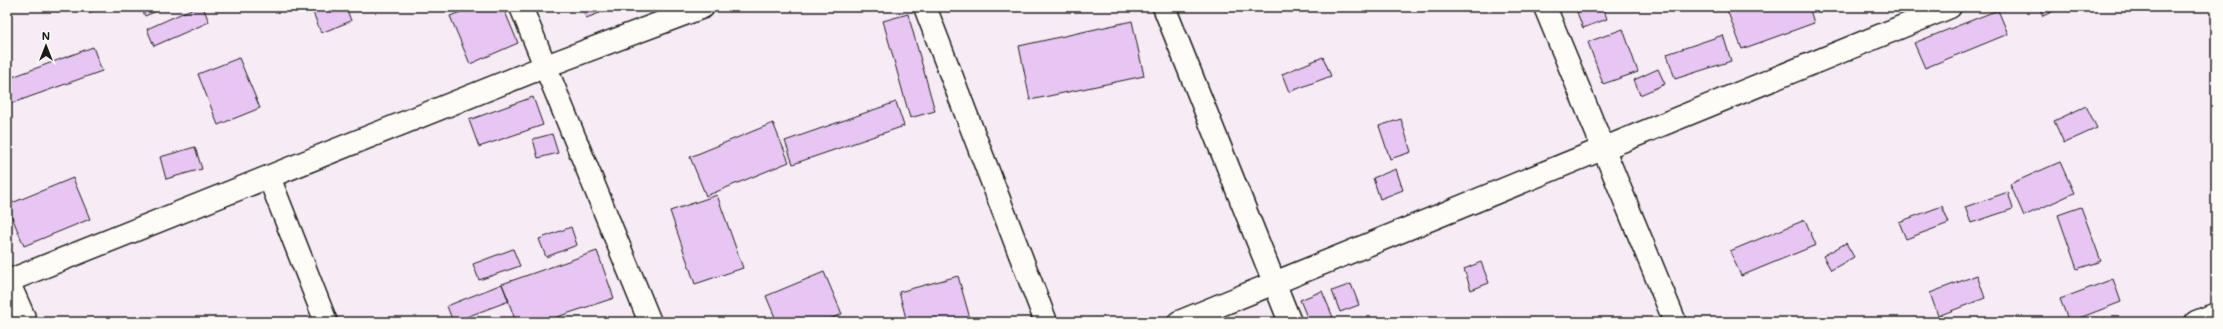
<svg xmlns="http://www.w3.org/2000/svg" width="2223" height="329" font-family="Mali,sans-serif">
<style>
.building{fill:#e8c6f3;stroke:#1c1c1c}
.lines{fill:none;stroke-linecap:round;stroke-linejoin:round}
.minor-casing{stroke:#1c1c1c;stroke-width:25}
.minor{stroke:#fdfcf7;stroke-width:22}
</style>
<rect width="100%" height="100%" fill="#f7ecf6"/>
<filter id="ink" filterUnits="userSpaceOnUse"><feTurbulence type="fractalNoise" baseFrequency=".025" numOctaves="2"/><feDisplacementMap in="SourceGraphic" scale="8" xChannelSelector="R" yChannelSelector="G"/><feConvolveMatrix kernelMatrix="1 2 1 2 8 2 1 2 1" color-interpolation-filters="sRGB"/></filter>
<g filter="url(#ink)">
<path class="building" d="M86,7H102L88,13Z
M141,7H166L145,16Z
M196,7H203L209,22L154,46L147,29Z
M311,7H346L351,21L321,33Z
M473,7H503L518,43L470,64L450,16Z
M582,7H616L586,18Z
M1575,7H1603L1607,19L1583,28Z
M1734,7H1809L1814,23L1742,49L1727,10Z
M2039,7H2062L2043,16Z
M1998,10L2008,34L1925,68L1914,43Z
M908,14L935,111L910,118L883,21Z
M1132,21L1144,76L1030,100L1019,46Z
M1623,29L1638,72L1603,84L1588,42Z
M1723,35L1731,61L1675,79L1667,54Z
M93,47L102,71L7,105V79Z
M1323,57L1331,76L1289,92L1282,74Z
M239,58L260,108L218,125L198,74Z
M1658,69L1665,84L1640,95L1634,80Z
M533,97L543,125L479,147L469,120Z
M896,102L904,126L793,164L785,141Z
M2086,106L2097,128L2064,143L2054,121Z
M1401,119L1411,152L1390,159L1379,126Z
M773,123L789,162L706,196L690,157Z
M552,134L558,153L538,158L533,139Z
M195,147L202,169L166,179L160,157Z
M2060,162L2074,193L2024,216L2010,184Z
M1396,169L1403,190L1380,199L1373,178Z
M73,178L90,219L24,246L7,205Z
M2008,192L2013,209L1971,223L1965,207Z
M717,195L743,268L695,284L670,211Z
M1942,206L1949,223L1906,239L1899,222Z
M2081,207L2101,261L2077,269L2058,215Z
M1805,220L1816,245L1741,276L1730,251Z
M571,227L577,245L546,257L539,239Z
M1846,243L1854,257L1831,270L1823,256Z
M513,249L520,266L479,280L473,264Z
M597,251L614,298L542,322H516L502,284Z
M1481,262L1489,283L1471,290L1464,269Z
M824,272L842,314L823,322H777L766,296Z
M1977,275L1985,298L1938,316L1930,293Z
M958,276L971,322H907L899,292Z
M2113,279L2121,302L2069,322L2060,299Z
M502,284L509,301L453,322L447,306Z
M1351,284L1359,305L1340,312L1332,291Z
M1322,291L1335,322H1309L1300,300Z"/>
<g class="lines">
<g class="minor-casing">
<path id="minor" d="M521,7L650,322
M925,7L1046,322
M1164,7L1290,322
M1545,7L1675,322
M269,177L326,322
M7,279L26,322
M8,281L546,66L703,7
M1179,322L1950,7
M2196,322L2216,314"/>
</g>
<use href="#minor" class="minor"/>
</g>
</g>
<rect width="2223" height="329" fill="none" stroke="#fdfcf7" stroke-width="24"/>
<rect x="12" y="12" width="2199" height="305" fill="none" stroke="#1c1c1c" stroke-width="1.5" filter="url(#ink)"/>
<g transform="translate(46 46)" stroke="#fdfcf7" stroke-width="3" paint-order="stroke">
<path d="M0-3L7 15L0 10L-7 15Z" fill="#1c1c1c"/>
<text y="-6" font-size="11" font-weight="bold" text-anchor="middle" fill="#1c1c1c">N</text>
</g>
</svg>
